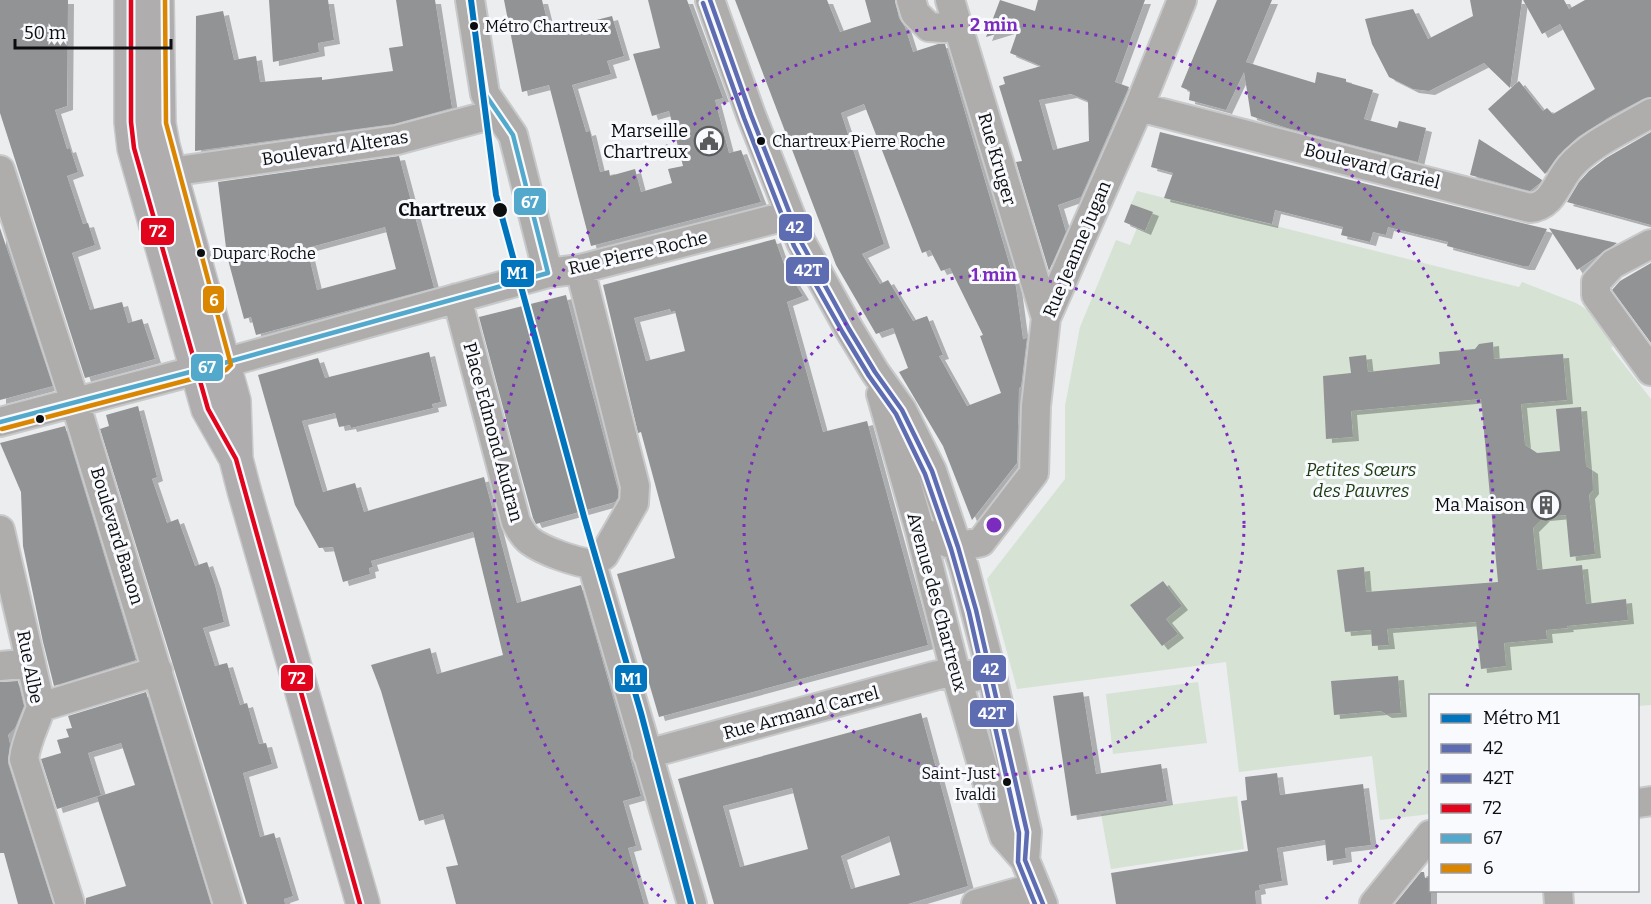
<svg xmlns="http://www.w3.org/2000/svg" width="1651" height="904" font-family="Bitter,serif">
<style>
.green{fill:#d6e2d4}
.building{fill:#929394;fill-rule:evenodd;filter:url(#shadow)}
.lines{fill:none;stroke-linecap:round;stroke-linejoin:round}
.minor-casing{stroke:#c8c9ca;stroke-width:32}
.major-casing{stroke:#c8c9ca;stroke-width:36}
.minor{stroke:#afacac;stroke-width:28}
.major{stroke:#b0adaf;stroke-width:33}
.bus-1-casing{stroke:#f8fafe;stroke-width:9}
.bus-2-casing{stroke:#f8fafe;stroke-width:9}
.bus-3-casing{stroke:#f8fafe;stroke-width:9}
.bus-4-casing{stroke:#f8fafe;stroke-width:9}
.bus-5-casing{stroke:#f8fafe;stroke-width:9}
.bus-1{stroke:#5e6cb2;stroke-width:4.5}
.bus-2{stroke:#5e6cb2;stroke-width:4.5}
.bus-3{stroke:#e2031d;stroke-width:4.5}
.bus-4{stroke:#53a9cc;stroke-width:4.5}
.bus-5{stroke:#db8601;stroke-width:4.5}
.metro-1-casing{stroke:#f8fafe;stroke-width:10}
.metro-1{stroke:#0075be;stroke-width:6}
.ring{fill:none;stroke:#7b2cbf;stroke-width:3;stroke-dasharray:3 6}
.bus-dot{fill:#0c0d0e;stroke:#f8fafe;stroke-width:2}
.labels{text-anchor:middle;stroke-width:6;stroke-linejoin:round;paint-order:stroke}
.bus-label{font-size:16px;fill:#0c0d0e;stroke:#f8fafe;text-anchor:start}
.poi-label{font-size:18px;fill:#0c0d0e;stroke:#f8fafe;text-anchor:end}
.street-label{font-size:18px;fill:#0c0d0e;stroke:#f8fafe}
.stop-label{font-size:18px;font-weight:bold;fill:#0c0d0e;stroke:#f8fafe;text-anchor:end}
.park-label{font-size:18px;font-style:italic;fill:#1c3b10;stroke:#f8fafe}
.centre{fill:#7b2cbf;stroke:#f8fafe;stroke-width:3}
.ring-label{font-size:18px;text-anchor:middle;font-weight:bold;fill:#7b2cbf;stroke:#f8fafe;stroke-width:6;stroke-linejoin:round;paint-order:stroke}
.line-badge{stroke:#f8fafe;stroke-width:2}
.badge-label{font-size:16px;text-anchor:middle;font-weight:bold;fill:#fff}
</style>
<defs>
<filter id="shadow"><feDropShadow dx="6" dy="4" stdDeviation="0" flood-color="#0004"/></filter>
</defs>
<rect width="100%" height="100%" fill="#ebedef"/>
<path class="green" d="M1137,191L1519,287L1522,282L1576,303L1591,312L1613,346L1611,348L1651,399V705L1638,706V696H1430V814L1380,820L1372,756L1239,772L1226,662L1017,689L987,579L1065,479V406L1080,327L1116,240L1130,245L1137,228L1145,231L1150,218L1144,209L1131,204Z
M1198,682L1207,743L1113,754L1106,694Z
M1237,796L1244,849L1111,869L1101,814Z"/>
<path class="building" d="M0,0H68L67,106L55,110L67,149L70,148L78,172L67,176L83,224L88,223L95,245L72,253L90,310L122,302L128,323L142,319L155,359L85,378L0,113Z
M269,0H328L334,40L318,43L319,52L273,62Z
M396,0H435L452,108L394,124L195,151L196,16L223,11L234,60L256,56L260,82L322,77V80L393,71L389,48L403,46Z
M504,0H542L550,32L612,16L624,56L607,61L611,74L572,85L586,132L590,131L600,172L609,170L610,176L635,169L641,192L672,183L668,169L683,166L669,111L652,116L633,54L660,48L648,0H687L723,98L715,100L729,153L741,150L761,202L591,246L549,85L522,92Z
M735,0H827L840,32L871,22L865,0H895L899,18L905,27L913,52L938,44H945L1016,287L1023,339L1027,338L1021,387L1019,388L1017,463L972,520L943,446L899,372L908,368L893,328L876,334L836,265ZM864,104L922,253L930,250L941,271L950,268L983,335L980,336L1001,393L967,406L939,356L943,355L927,316L913,321L888,280L880,284L862,254L884,244L841,113Z
M1000,0L1035,11L1038,0H1145L1115,82L1129,87L1081,197L1058,205L1066,232L1049,271L1016,162L1022,161L999,86L1005,84L1003,77L1041,66L1010,53L1019,27L986,37ZM1071,94L1088,101L1089,141L1053,150L1039,100Z
M1217,0H1272L1246,62L1315,83L1317,72L1346,79V82L1373,90L1364,119L1397,128L1399,121L1426,128L1418,162L1287,128L1251,116L1244,72L1226,110L1189,100L1190,91L1181,87Z
M1470,0H1522L1510,88L1484,63L1429,91L1413,89L1389,77L1372,44L1365,19L1413,9L1428,39L1473,16Z
M1523,0H1564L1569,9L1585,0H1651V97L1643,99L1611,116L1578,137L1558,156L1545,174L1488,109L1519,81L1543,111L1547,108L1553,114L1595,89L1560,24L1542,34Z
M1160,132L1526,224L1547,229L1529,266H1523L1447,246L1448,242L1388,227L1386,235L1373,232L1370,242L1341,235L1343,227L1275,210L1272,224L1242,217L1164,198L1173,173L1151,167Z
M1651,132V225L1567,202L1579,182L1589,171L1606,158Z
M1479,139L1542,180L1540,183L1530,191L1470,175Z
M399,156L434,288L256,335L251,317L244,319L227,256L218,182ZM385,227L396,269L317,290L307,248Z
M1131,204L1153,212L1145,231L1124,222Z
M0,228L53,386L0,400Z
M1549,228L1617,243L1577,270Z
M775,239L785,267L803,296L787,302L823,432L867,421L928,645L659,717L617,574L675,558L641,432L638,433L603,285ZM670,309L671,312L675,311L685,351L646,361L634,318Z
M1651,263V343L1612,290L1620,281Z
M566,295L618,490V498L615,502L536,524L533,518L517,460L479,317Z
M1493,342L1494,359L1563,354L1567,400L1521,404L1525,445L1537,453L1560,451L1556,409L1581,407L1586,466L1592,470L1593,490L1589,495L1595,554L1570,557L1566,515L1544,517L1533,528L1537,570L1582,565L1586,604L1626,599L1628,620L1567,626L1568,628L1546,630L1547,639L1504,643L1506,666L1481,669L1476,622L1387,629L1389,645L1372,646L1371,630L1345,632L1337,570L1364,567L1366,592L1498,582L1481,399L1351,411L1353,437L1326,439L1323,376L1351,373L1349,357L1366,355L1368,372L1440,364L1439,352L1475,349L1479,344Z
M429,352L441,402L432,404L433,408L351,428L350,425L339,427L335,413L302,421L323,492L355,483L364,512L484,477L517,603L581,585L641,796L623,801L636,846L628,848L644,904H456L446,867L458,865L443,814L419,821L381,691L371,665L430,648L437,674L503,655L473,532L371,561L373,567L369,568L370,574L343,582L333,547L319,548L295,505L258,375L318,358L325,378Z
M138,406L157,477L152,479L167,523L178,519L195,566L207,562L215,585L224,622L203,628L215,666L227,663L240,705L247,703L259,744L266,743L272,764L243,773L260,837L274,833L293,896L284,899L285,904H247L100,429L109,426L106,415Z
M65,426L136,660L54,686L43,642L23,546L21,492L0,443Z
M1163,581L1182,606L1166,619L1178,634L1162,646L1130,605Z
M1398,676L1401,713L1386,714L1381,711L1334,715L1331,681Z
M18,681L24,706L15,728L8,735L10,744L8,763L53,904H18L4,853H0V682Z
M146,692L211,904H86V898L126,886L97,797L135,785L121,743L88,753L101,795L57,809L41,759L61,753L57,740L69,737L66,729L72,728L68,716Z
M1083,692L1096,774L1161,764L1167,801L1071,816L1053,696Z
M921,713L968,886L908,904H714L678,779ZM792,788L808,849L740,867L723,806ZM889,836L900,875L851,889L841,856Z
M1277,773L1280,795L1363,784L1371,845L1345,848L1346,858L1327,861L1325,840L1277,848L1282,881L1259,885L1260,890L1255,891L1256,904H1116L1111,873L1248,851L1241,801L1247,800L1245,777Z
M1421,872H1424L1425,878L1431,877V904H1395Z"/>
<g class="lines">
<g class="minor-casing">
<path id="minor" d="M470,0L485,94L513,135L548,273
M710,0L751,115L801,242L849,329L875,372L902,410L932,471L964,567L989,663L1027,832L1025,860
M911,0L915,13L929,27L944,28L958,25
M950,0L1046,318
M1139,107L1530,208C1553,206 1557,182 1570,167C1589,144 1626,128 1651,113
M0,170L75,402L228,904
M170,172L397,140L498,113
M1651,244L1613,264L1596,282V295L1651,371
M457,298L516,522C520,529 523,536 530,541C543,551 575,562 592,564L604,555L634,503L635,486L580,269
M881,394L920,531L955,671L985,775L1004,836L1025,860L1043,904
M0,422L224,363L548,273L580,269L790,215
M0,530L41,707C35,725 26,741 24,759L70,904
M920,531L958,547L981,542L1034,473L1036,406L1046,318L1139,107L1182,0
M592,564L692,904
M0,666L31,663
M41,707L158,671
M647,754L934,676L955,671L974,677
M1638,803L1651,801
M1558,890L1559,904
M976,904L1036,887
M1374,904L1430,835"/>
</g>
<g class="major-casing">
<path id="major" d="M131,0V122L134,148L208,409L234,455
M157,0L159,124L163,146L234,401L236,459L244,490L363,904"/>
</g>
<use href="#minor" class="minor"/>
<use href="#major" class="major"/>
<g class="bus-1-casing">
<path id="bus-1" d="M710,0L751,115L801,242L849,329L875,372L902,410L932,471L958,547L976,610L1027,832L1025,860L1043,904"/>
</g>
<g class="bus-2-casing">
<path id="bus-2" d="M703,3L744,118L794,246L843,333L869,376L896,414L925,474L951,549L969,612L1019,833L1018,862L1035,904"/>
</g>
<g class="bus-3-casing">
<path id="bus-3" d="M131,0V122L134,148L208,409L236,459L360,904"/>
</g>
<g class="bus-4-casing">
<path id="bus-4" d="M0,422L224,363L548,273L513,135L485,94L470,0"/>
</g>
<g class="bus-5-casing">
<path id="bus-5" d="M2,429L226,370L231,365L166,123L165,0"/>
</g>
<use href="#bus-1" class="bus-1"/>
<use href="#bus-2" class="bus-2"/>
<use href="#bus-3" class="bus-3"/>
<use href="#bus-4" class="bus-4"/>
<use href="#bus-5" class="bus-5"/>
<g class="metro-1-casing">
<path id="metro-1" d="M471,0L496,195L584,517L641,713L691,904"/>
</g>
<use href="#metro-1" class="metro-1"/>
</g>
<g class="ring">
<circle cx="994" cy="525" r="250"/>
<path d="M1429 771A500 500 0 0 1 1322 902M666 902A500 500 0 1 1 1465 692"/>
</g>
<defs>
<g id="civic-ring" transform="scale(1.5)"><circle r="9.5" fill="#f8fafe" stroke="#5a5b5d" stroke-width="1.5"/><path d="M-.6-6.5H3V-4.5H.6V-3L4-1V1h2V6H-6V1h2V-1L-.6-3ZM-1.2 2.5V6h2.4V2.5Z" fill="#5a5b5d"/></g>
<g id="building-ring" transform="scale(1.5)"><circle r="9.5" fill="#f8fafe" stroke="#5a5b5d" stroke-width="1.5"/><path d="M-4-6H4V6H1V3H-1V6H-4ZM-2.5-4.3h1.7v1.8h-1.7ZM.8-4.3h1.7v1.8H.8ZM-2.5-1h1.7V.8h-1.7ZM.8-1h1.7V.8H.8Z" fill="#5a5b5d"/></g>
</defs>
<g fill-rule="evenodd">
<use href="#civic-ring" x="709" y="141"/>
<use href="#building-ring" x="1546" y="505"/>
</g>
<g class="bus-dot">
<circle cx="474" cy="26" r="5"/>
<circle cx="761" cy="141" r="5"/>
<circle cx="500" cy="210" r="8"/>
<circle cx="201" cy="253" r="5"/>
<circle cx="40" cy="419" r="5"/>
<circle cx="1007" cy="782" r="5"/>
</g>
<g class="labels">
<g class="bus-label">
<text x="485" y="32">Métro Chartreux</text>
<text x="772" y="147">Chartreux Pierre Roche</text>
<text x="212" y="259">Duparc Roche</text>
<text x="996" y="779" text-anchor="end">Saint-Just<tspan x="996" dy="21">Ivaldi</tspan></text>
</g>
<g class="poi-label">
<text x="688" y="137">Marseille<tspan x="688" dy="21">Chartreux</tspan></text>
<text x="1525" y="511">Ma Maison</text>
</g>
<g class="street-label">
<text transform="translate(335 148) rotate(-9)" y="6">Boulevard Alteras</text>
<text transform="translate(997 159) rotate(74)" y="6">Rue Kruger</text>
<text transform="translate(1372 166) rotate(14)" y="6">Boulevard Gariel</text>
<text transform="translate(1077 249) rotate(-67)" y="6">Rue Jeanne Jugan</text>
<text transform="translate(638 253) rotate(-13)" y="6">Rue Pierre Roche</text>
<text transform="translate(493 432) rotate(75)" y="6">Place Edmond Audran</text>
<text transform="translate(117 536) rotate(73)" y="6">Boulevard Banon</text>
<text transform="translate(937 602) rotate(75)" y="6">Avenue des Chartreux</text>
<text transform="translate(30 667) rotate(79)" y="6">Rue Albe</text>
<text transform="translate(801 713) rotate(-15)" y="6">Rue Armand Carrel</text>
</g>
<g class="stop-label">
<text x="486" y="216">Chartreux</text>
</g>
<g class="park-label">
<text x="1361" y="476">Petites Sœurs<tspan x="1361" dy="21">des Pauvres</tspan></text>
</g>
</g>
<circle cx="994" cy="525" r="9" class="centre"/>
<g class="ring-label">
<text x="994" y="31">2 min</text>
<text x="994" y="281">1 min</text>
</g>
<g class="line-badge">
<rect x="513" y="187" width="34" height="29" rx="6" fill="#53a9cc"/>
<rect x="778" y="213" width="35" height="29" rx="6" fill="#5e6cb2"/>
<rect x="140" y="217" width="35" height="29" rx="6" fill="#e2031d"/>
<rect x="785" y="256" width="45" height="29" rx="6" fill="#5e6cb2"/>
<rect x="500" y="259" width="35" height="29" rx="6" fill="#0075be"/>
<rect x="202" y="285" width="23" height="29" rx="6" fill="#db8601"/>
<rect x="190" y="353" width="34" height="29" rx="6" fill="#53a9cc"/>
<rect x="972" y="654" width="35" height="29" rx="6" fill="#5e6cb2"/>
<rect x="280" y="664" width="34" height="28" rx="6" fill="#e2031d"/>
<rect x="614" y="664" width="34" height="29" rx="6" fill="#0075be"/>
<rect x="969" y="699" width="46" height="29" rx="6" fill="#5e6cb2"/>
</g>
<g class="badge-label">
<text x="530" y="208">67</text>
<text x="795" y="233">42</text>
<text x="158" y="237">72</text>
<text x="808" y="276">42T</text>
<text x="517" y="279">M1</text>
<text x="214" y="306">6</text>
<text x="207" y="373">67</text>
<text x="990" y="675">42</text>
<text x="297" y="684">72</text>
<text x="631" y="685">M1</text>
<text x="992" y="719">42T</text>
</g>
<rect x="1429" y="694" width="210" height="198" fill="#f8fafe" stroke="#9a9b9e" stroke-width="1.5"/>
<rect x="1441" y="714" width="30" height="9" fill="#0075be" stroke="#9a9b9e" stroke-width="1.5"/>
<text x="1483" y="724" font-size="18" fill="#0c0d0e">Métro M1</text>
<rect x="1441" y="744" width="30" height="9" fill="#5e6cb2" stroke="#9a9b9e" stroke-width="1.5"/>
<text x="1483" y="754" font-size="18" fill="#0c0d0e">42</text>
<rect x="1441" y="774" width="30" height="9" fill="#5e6cb2" stroke="#9a9b9e" stroke-width="1.5"/>
<text x="1483" y="784" font-size="18" fill="#0c0d0e">42T</text>
<rect x="1441" y="804" width="30" height="9" fill="#e2031d" stroke="#9a9b9e" stroke-width="1.5"/>
<text x="1483" y="814" font-size="18" fill="#0c0d0e">72</text>
<rect x="1441" y="834" width="30" height="9" fill="#53a9cc" stroke="#9a9b9e" stroke-width="1.5"/>
<text x="1483" y="844" font-size="18" fill="#0c0d0e">67</text>
<rect x="1441" y="864" width="30" height="9" fill="#db8601" stroke="#9a9b9e" stroke-width="1.5"/>
<text x="1483" y="874" font-size="18" fill="#0c0d0e">6</text>
<path d="M15 39v9h156v-9" fill="none" stroke="#0c0d0e" stroke-width="3"/>
<text x="24" y="39" font-size="18" fill="#0c0d0e" stroke="#f8fafe" stroke-width="4.5" paint-order="stroke">50 m</text>
</svg>
